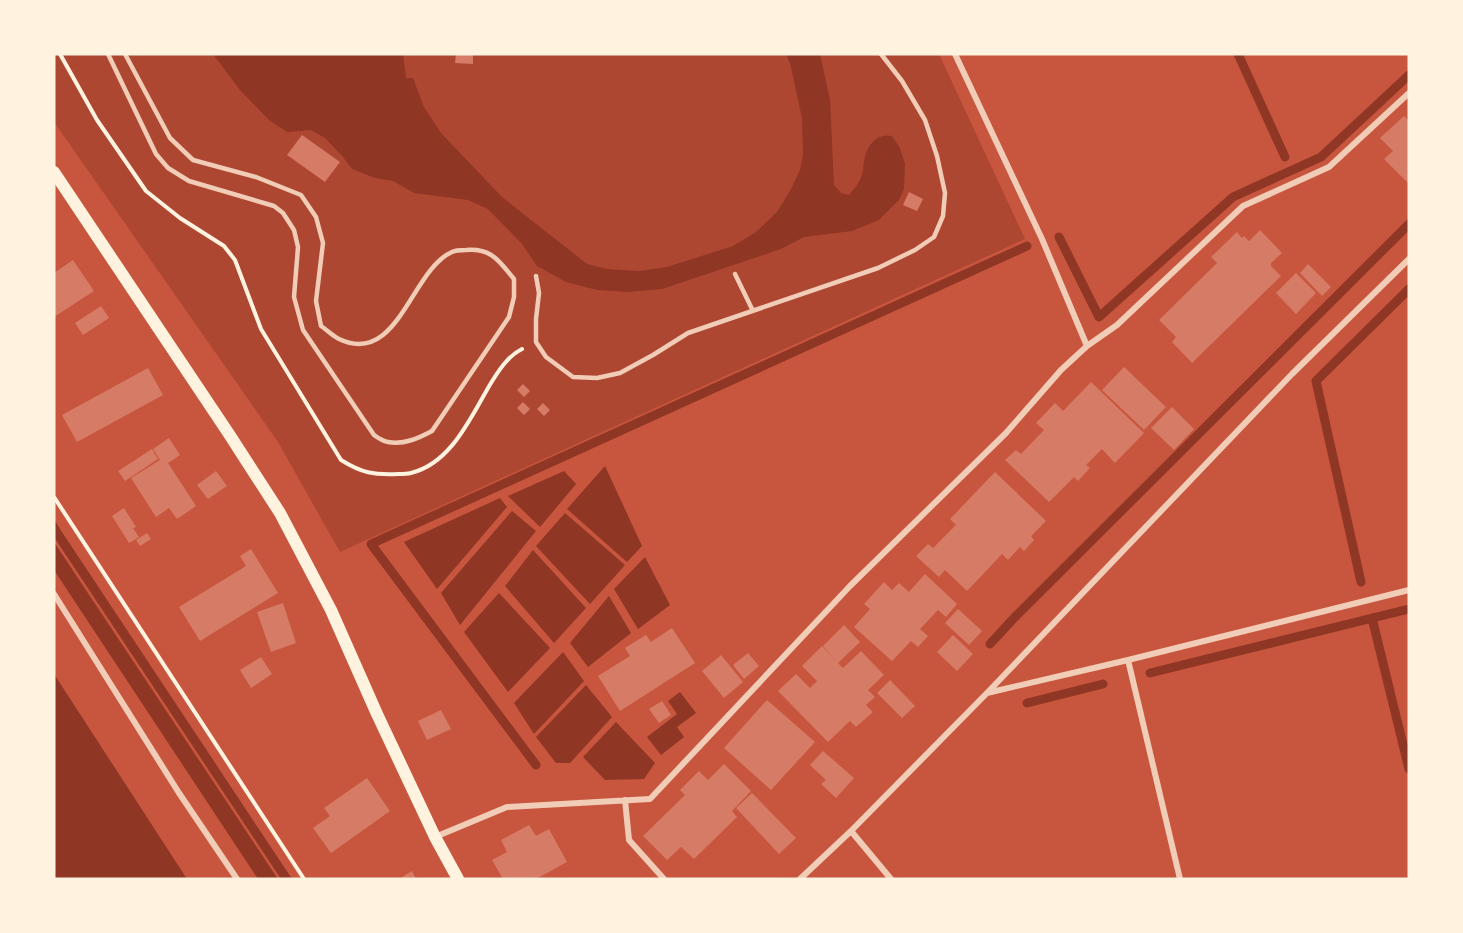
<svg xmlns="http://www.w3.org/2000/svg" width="1463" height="933" font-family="Inter,sans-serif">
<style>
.green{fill:#ae4732}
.water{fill:#8f3625}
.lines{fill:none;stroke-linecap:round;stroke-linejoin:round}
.stream{stroke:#8f3625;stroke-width:9}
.building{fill:#d67c66}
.path{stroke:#fff3e0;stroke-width:4}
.service{stroke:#f1ccb7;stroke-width:4.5}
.minor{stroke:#f1ccb7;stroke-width:6}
.secondary{stroke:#fff3e0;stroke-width:12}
</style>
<rect width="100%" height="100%" fill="#c8553d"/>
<path class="green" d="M54,54H939L1025,239L340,552L278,442L54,122Z"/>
<path class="water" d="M213,54H403L406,78H413L424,107L441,133L502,197L587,264L607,269L639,271L667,267L733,246L756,232L777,212L790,191L800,170L803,154L802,118L790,63L786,54H820L830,100L834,185L841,193L849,195C854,189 860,182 862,175C864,169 863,162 865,156C869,143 878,133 892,136L900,148L905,164L904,189L899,200L879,220L852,231L804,237L781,249L662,289L628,292L597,290L566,282L537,266L522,244L488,209L468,200L414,193L393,181L375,178L352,169L343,157L325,138L311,130L287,132L269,120L240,90Z
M605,466L642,546L627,562L567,509Z
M564,471L576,484L540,527L508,496Z
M500,498L507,507L437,589L404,542Z
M512,511L536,531L460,625L441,593Z
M565,513L625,565L590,604L536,546Z
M54,519L60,529L292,879H281L54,537Z
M54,542L278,879H258L54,570Z
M533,550L586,608L554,643L505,586Z
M645,557L670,605L638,629L614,589Z
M499,593L550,648L508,692L464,632Z
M609,596L631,633L588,667L570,643Z
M563,652L584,681L534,734L514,703Z
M54,674L187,879H54Z
M586,685L612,717L570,763H556L536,737Z
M680,692L696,713L677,727L684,737L661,755L647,737L677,714L668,701Z
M616,722L655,763L644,779L605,780L583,757Z"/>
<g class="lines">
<path class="stream" d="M1238,54L1285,157
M1059,237L1099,317L1233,197L1321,157L1409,75
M1361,582L1316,381L1409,289
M1372,618L1409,769
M990,644L1014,618L1409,224
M1150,673L1409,609
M1027,703L1103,684
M536,765L371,544L1027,246"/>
</g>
<path class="building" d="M456,54H473V64L455,63Z
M1404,116L1409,121V184L1384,159L1393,151L1380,138Z
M302,135L340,162L325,182L287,155Z
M909,192L923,199L917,211L903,205Z
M1260,230L1282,253L1271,263V266L1281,276L1192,363L1172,342L1176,337L1159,320L1217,263L1211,257L1237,232L1242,238L1244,236L1249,241Z
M73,260L94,291L54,317V273Z
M1308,264L1331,287L1322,296L1300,273Z
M1296,273L1316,293L1296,314L1276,293Z
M101,306L109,318L83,335L75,323Z
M1124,367L1166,407L1144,430L1102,390Z
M148,368L163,395L77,442L62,415Z
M1091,382L1144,433L1115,463L1102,449L1086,465L1090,468L1078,481L1074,477L1049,502L1005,460L1016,450L1021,454L1044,430L1036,423L1055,403L1063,411Z
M523,384L530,391L524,397L517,390Z
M523,402L530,409L524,415L517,408Z
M543,403L550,410L544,416L537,409Z
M1172,407L1194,429L1174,450L1151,428Z
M169,438L180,455L168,463L196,506L177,519L169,508L156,517L131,478L160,460L153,449Z
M152,449L158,459L125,481L118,471Z
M216,471L227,486L208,499L197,485Z
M995,472L1046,521L1031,536L1034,540L1024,551L1020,547L1008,560L1002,554L967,591L945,570L939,577L916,556L928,544L933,548L956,525L950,519Z
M124,508L136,527L133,528L139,537L129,543L112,516Z
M147,533L151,539L140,546L136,540Z
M251,549L278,593L200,641L179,607L246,566L240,556Z
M925,574L957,604L946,617L938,610L920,629L928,636L918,647L911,641L892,661L854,627L870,609L864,604L884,582L892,590L899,583L909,592Z
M283,603L296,643L271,652L257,612Z
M958,609L982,631L969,645L945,623Z
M844,625L860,642L838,663L843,668L861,651L884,675L868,690L875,697L866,705L873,712L856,727L850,721L828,742L778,691L796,674L810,688L817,681L802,666L822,646L836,661L823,646Z
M672,628L695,663L620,711L598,676L630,656L625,648L646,635L651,642Z
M953,635L973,654L957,671L937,652Z
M748,653L759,666L744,679L733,665Z
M721,655L743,682L724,698L702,671Z
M261,657L272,674L251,688L240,670Z
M890,680L915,706L902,718L877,693Z
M767,700L815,742L771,790L724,748Z
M662,701L671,715L659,723L649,709Z
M441,710L451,729L427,740L418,721Z
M823,751L854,778L836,798L821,784L826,780L810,765Z
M724,764L751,791L732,811L737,817L694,859L681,847L667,860L643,836L685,795L680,790L699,771L708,780Z
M367,778L390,811L331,853L313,828L330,816L324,808Z
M752,793L796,838L779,854L736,808Z
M529,825L536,836L549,829L567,862L536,879H503L492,860L507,852L501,840Z
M412,871L416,879H399Z"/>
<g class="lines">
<path class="path" d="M60,54L97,120L146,191L180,218L224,246L235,260L261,329L341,460C362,473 373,475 398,474C402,474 407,474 411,473C452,463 471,416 491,383C499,370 508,356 522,349
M54,497L304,879"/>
<path class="service" d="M108,54L156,154L168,168L189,181L274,206L283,213L294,230L298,247L294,297L303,330L374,435C378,438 383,441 388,442C404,445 419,438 432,431L509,317L514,297V279C499,261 492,248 466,250C462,250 456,250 452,252C411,270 398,367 339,339C333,336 327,330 321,326L316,301L323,243L316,217L301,195L256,177L193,160L170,138L125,54
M735,274L753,311
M536,276L539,293L536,319V342L546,357L573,377L597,378L620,373L653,355L688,333L878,268L915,250L934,237L943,216L945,193L937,156L925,120L902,81L881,54"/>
<path class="minor" d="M955,54L1042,239L1087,346
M54,594L179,793L237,879
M1128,660L1180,879
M987,693L1128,660L1409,590
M625,800L629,840L664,879
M851,831L891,879
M435,837L507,807L650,799L850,586L1006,433L1061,370L1087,346L1117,325L1243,206L1329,167L1409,93
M800,879L851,831L987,693L1292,374L1409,259"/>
<path class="secondary" d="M54,172L229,434L280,513L331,610L377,714L435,837L458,879"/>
</g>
<rect width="1463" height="933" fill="none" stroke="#fff3e0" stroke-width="111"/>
</svg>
